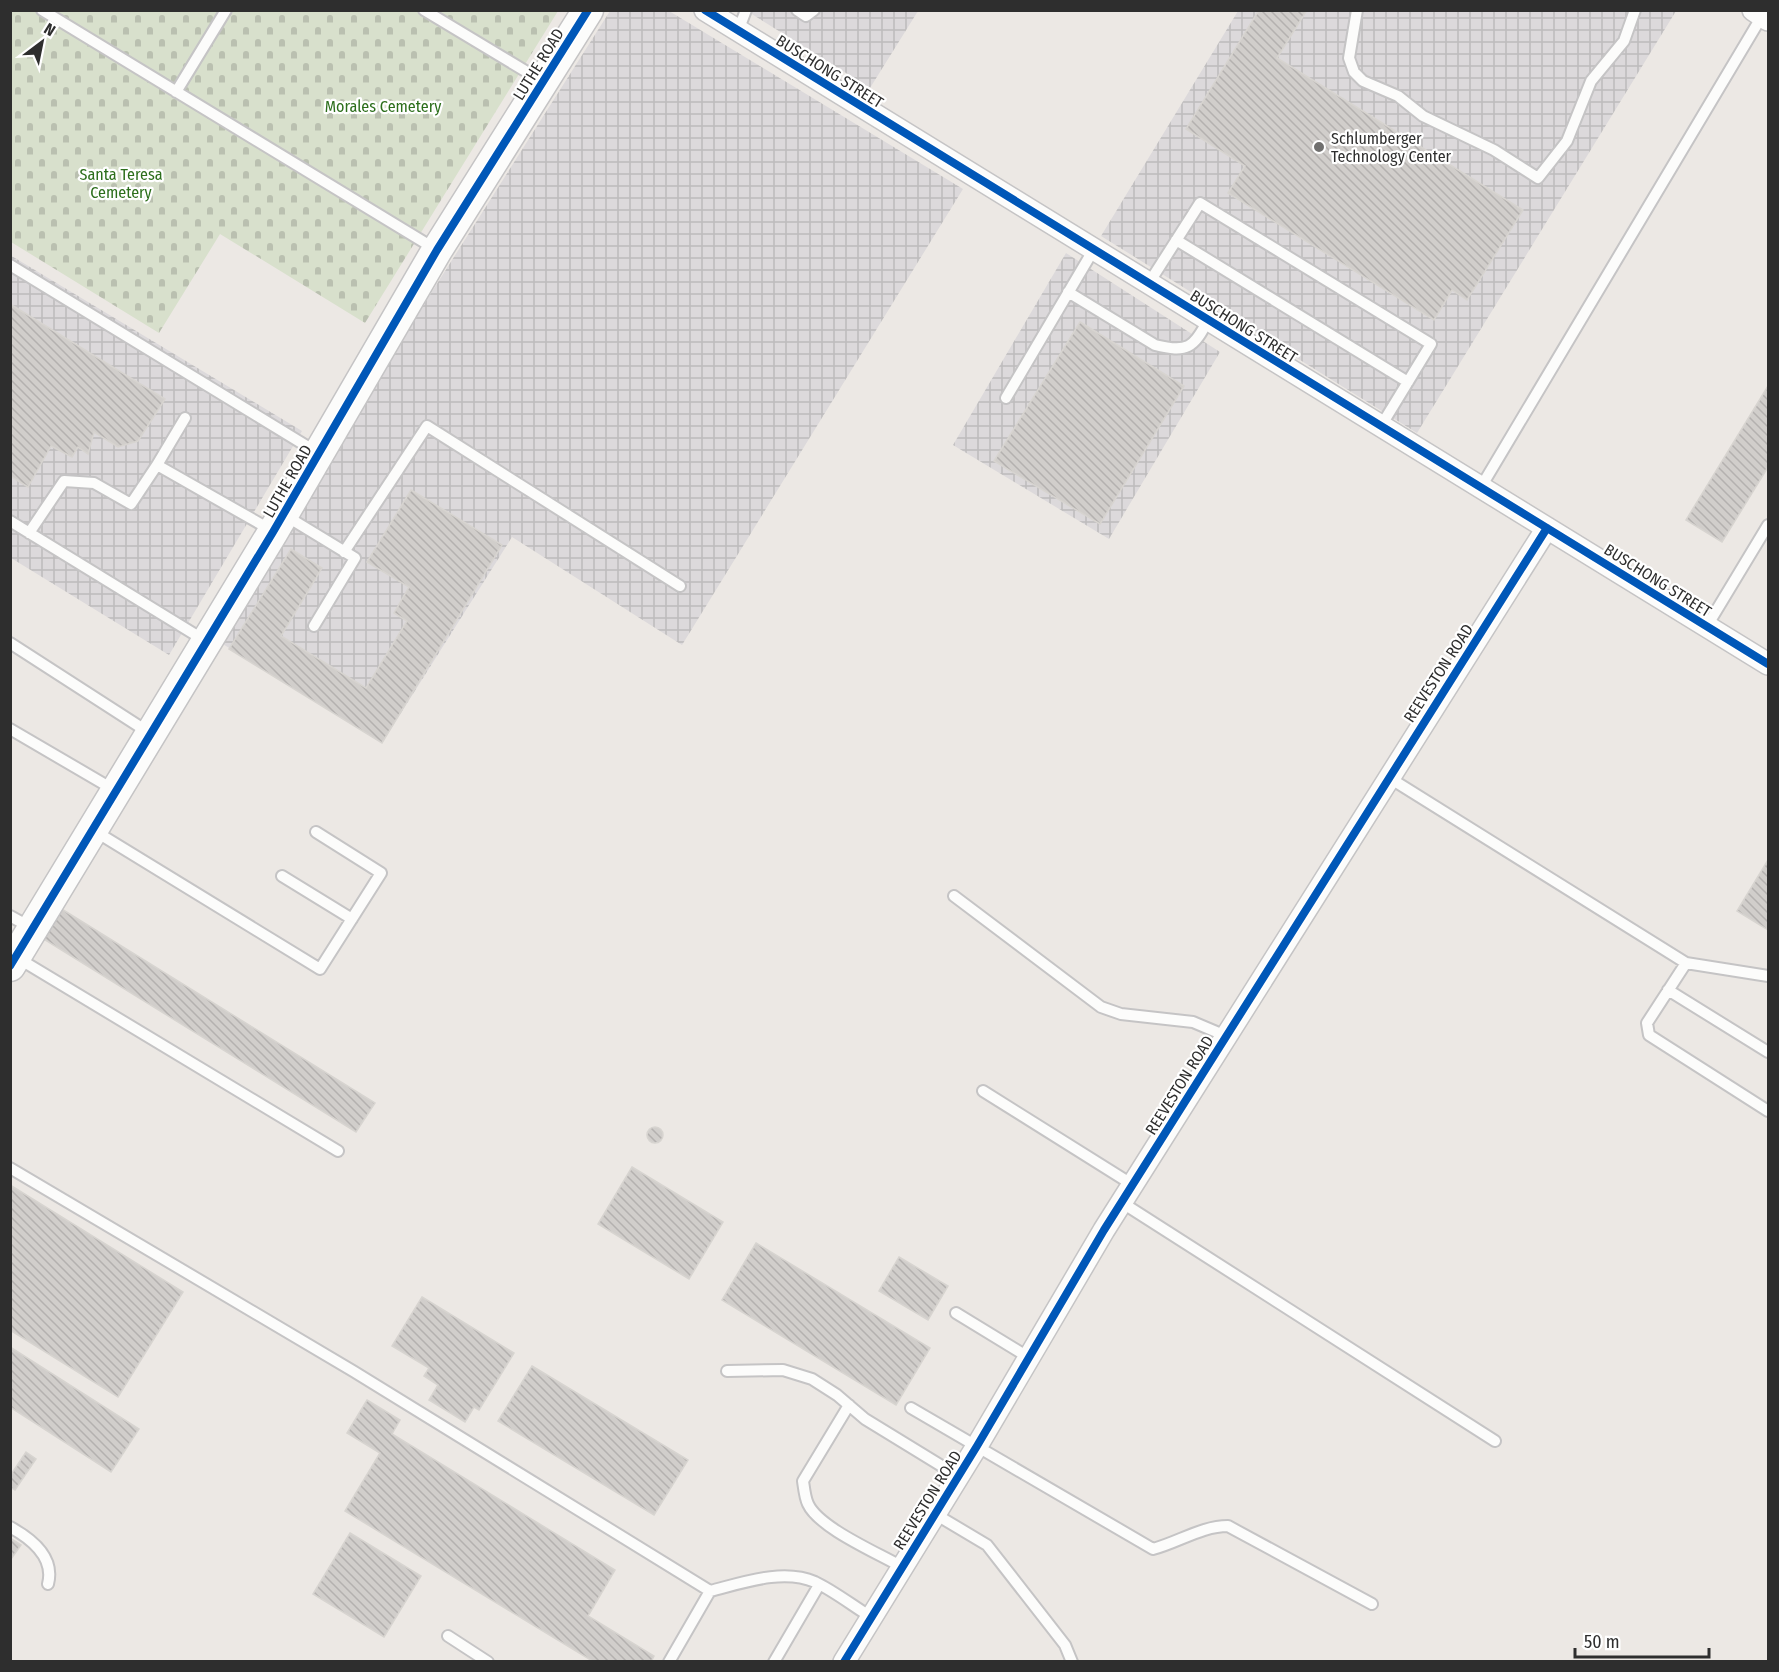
<svg xmlns="http://www.w3.org/2000/svg" width="1779" height="1672" font-family="'Fira Sans Condensed',sans-serif">
<style>
.industrial{fill:url(#industrial-grid)}
.cemetery{fill:url(#cemetery-stones)}
.building{fill:url(#building-back-hatch);stroke:#d7d4d0;stroke-width:1.5}
.lines{fill:none;stroke-linecap:round;stroke-linejoin:round}
.lane-casing{stroke:#c5c4c5;stroke-width:14}
.street-casing{stroke:#c5c4c5;stroke-width:24}
.secondary-casing{stroke:#c5c4c5;stroke-width:33}
.lane{stroke:#fcfcfb;stroke-width:10}
.street{stroke:#fcfcfb;stroke-width:21}
.secondary{stroke:#fcfcfb;stroke-width:30}
.cycleway-casing{stroke:#fff;stroke-width:11}
.cycleway{stroke:#0057b8;stroke-width:8}
.poi-dot{fill:#706f6e;stroke:#fff;stroke-width:2}
.labels{text-anchor:middle;stroke-width:4.5;stroke-linejoin:round;paint-order:stroke}
.street-label{font-size:16px;fill:#2e2e2e;stroke:#fff}
.park-label{font-size:16px;fill:#2c6e1b;stroke:#fff}
.poi-label{font-size:16px;fill:#2e2e2e;stroke:#fff;text-anchor:start}
</style>
<defs>
<pattern id="industrial-grid" width="8" height="8" patternUnits="userSpaceOnUse" patternTransform="scale(1.5)"><rect width="8" height="8" fill="#dcd9db"/><path d="M0 4h8M4 0v8" fill="none" stroke="#bdbbbc"/></pattern>
<pattern id="cemetery-stones" width="16" height="16" patternUnits="userSpaceOnUse" patternTransform="scale(1.5)"><rect width="16" height="16" fill="#d8e0cc"/><path d="M2 7V4a2 2 0 0 1 4 0v3zM10 15v-3a2 2 0 0 1 4 0v3z" fill="#bac0b0"/></pattern>
<pattern id="building-back-hatch" width="6" height="6" patternUnits="userSpaceOnUse" patternTransform="scale(1.5)"><rect width="6" height="6" fill="#d1cecb"/><path d="M-1 5l2 2M0 0l6 6M5-1l2 2" fill="none" stroke="#b4b1af"/></pattern>
</defs>
<rect width="100%" height="100%" fill="#ece8e4"/>
<path class="industrial" d="M610,11H669L963,189L682,645L512,537L382,743L218,641L407,331Z
M747,11H918L870,88Z
M1238,11H1676L1417,433L1101,236Z
M1066,253L1220,352L1109,539L953,445Z
M10,255L302,431L169,655L11,558Z"/>
<path class="cemetery" d="M10,11H558L365,323L220,234L159,333L11,242Z"/>
<path class="building" d="M1259,10H1307L1277,58L1523,210L1467,300L1452,290L1434,320L1228,193L1245,166L1186,129Z
M10,304L165,399L138,441L118,447L94,432L88,454L78,447L72,457L51,446L28,487L10,476Z
M1080,322L1184,386L1100,524L994,461Z
M1768,386V467L1722,542L1686,520Z
M411,490L502,545L382,743L229,649L291,549L322,568L281,636L366,688L407,621L394,613L409,587L367,562Z
M1768,860V930L1737,911Z
M60,908L375,1103L356,1132L42,938Z
M647 1135a8 8 0 1 1 16 0a8 8 0 1 1-16 0Z
M632,1167L723,1222L689,1279L598,1224Z
M10,1185L183,1292L118,1397L10,1330Z
M756,1243L930,1348L896,1405L722,1300Z
M899,1257L948,1286L928,1320L879,1291Z
M422,1297L514,1353L479,1410L474,1407L465,1422L429,1400L438,1385L424,1376L429,1368L392,1346Z
M10,1347L139,1429L111,1472L10,1407Z
M532,1366L688,1460L654,1515L498,1421Z
M367,1400L400,1420L392,1434L615,1570L588,1616L654,1656L651,1662H594L345,1511L380,1453L347,1433Z
M26,1452L36,1459L15,1490L10,1487V1476Z
M350,1533L421,1576L384,1637L313,1594Z
M10,1538L21,1545L11,1559L10,1558Z"/>
<g class="lines">
<g class="lane-casing">
<path id="lane" d="M42,10L437,250
M424,10L542,81
M797,10L806,16L814,10
M1357,10L1349,58L1354,72L1363,81L1398,96L1423,116L1494,150L1538,178L1567,141L1591,81L1624,41L1635,10
M738,31L746,10
M176,92L226,10
M1176,240L1408,382
M10,265L318,453
M1149,283L1200,203L1431,344L1381,426
M1068,292L1155,345C1187,353 1194,348 1208,320
M1006,398L1094,249
M157,465L185,418
M1481,487L1762,16
M286,516L355,558L314,626
M10,521L204,640
M29,533L64,481L94,483L131,504L157,465L273,531
M344,552L427,426L680,586
M1707,626L1768,525
M10,643L148,732
M10,729L116,791
M1388,777L1686,963L1768,976
M93,830L320,969L381,873L316,832
M282,876L352,919
M954,896L1101,1007L1121,1014L1193,1022L1226,1036
M10,916L30,927
M16,957L338,1151
M1686,963L1647,1023L1649,1035L1768,1111
M1668,990L1768,1052
M983,1091L1133,1185
M10,1168L353,1371L710,1591C742,1583 783,1568 815,1582C834,1591 853,1606 871,1617
M1121,1202L1495,1441
M956,1313L1028,1357
M727,1371L783,1370L812,1379L837,1395L865,1419L958,1476
M849,1405L803,1481C804,1488 805,1498 808,1504C819,1528 878,1553 902,1567
M911,1408L1153,1549C1179,1542 1202,1526 1228,1526L1372,1604
M935,1514L987,1545L1065,1645L1072,1662
M10,1527C32,1539 55,1557 48,1584
M448,1636L488,1662
M669,1662L710,1591
M774,1662L819,1585"/>
</g>
<g class="street-casing">
<path id="street" d="M705,10L1768,664
M1753,10L1768,20
M844,1662L977,1446L1104,1230L1547,528"/>
</g>
<g class="secondary-casing">
<path id="secondary" d="M10,966L273,532L437,250L588,10"/>
</g>
<use href="#lane" class="lane"/>
<use href="#street" class="street"/>
<use href="#secondary" class="secondary"/>
<g class="cycleway-casing">
<path id="cycleway" d="M705,10L1768,664
M10,966L273,532L437,250L588,10
M844,1662L977,1446L1104,1230L1547,528"/>
</g>
<use href="#cycleway" class="cycleway"/>
</g>
<circle class="poi-dot" cx="1319" cy="147" r="6"/>
<g class="labels">
<g class="street-label">
<text transform="translate(538 64) rotate(-58)" y="6">LUTHE ROAD</text>
<text transform="translate(830 71) rotate(32)" y="6">BUSCHONG STREET</text>
<text transform="translate(1244 326) rotate(32)" y="6">BUSCHONG STREET</text>
<text transform="translate(287 481) rotate(-60)" y="6">LUTHE ROAD</text>
<text transform="translate(1658 580) rotate(32)" y="6">BUSCHONG STREET</text>
<text transform="translate(1438 673) rotate(-57)" y="6">REEVESTON ROAD</text>
<text transform="translate(1179 1085) rotate(-58)" y="6">REEVESTON ROAD</text>
<text transform="translate(927 1500) rotate(-58)" y="6">REEVESTON ROAD</text>
</g>
<g class="park-label">
<text x="383" y="112">Morales Cemetery</text>
<text x="121" y="180">Santa Teresa<tspan x="121" dy="18">Cemetery</tspan></text>
</g>
<g class="poi-label">
<text x="1331" y="144">Schlumberger<tspan x="1331" dy="18">Technology Center</tspan></text>
</g>
</g>
<rect width="1779" height="1672" fill="none" stroke="#2e2e2e" stroke-width="24"/>
<g transform="translate(42 42) rotate(32)" stroke="#ffffff" stroke-width="4.5" paint-order="stroke">
<path d="M0-4.5L10 22L0 15L-10 22Z" fill="#2e2e2e"/>
<text y="-9" font-size="16" font-weight="bold" text-anchor="middle" fill="#2e2e2e">N</text>
</g>
<path d="M1575 1648v9h134v-9" fill="none" stroke="#2e2e2e" stroke-width="3"/>
<text x="1584" y="1648" font-size="18" fill="#2e2e2e" stroke="#ffffff" stroke-width="4.5" paint-order="stroke">50 m</text>
</svg>
